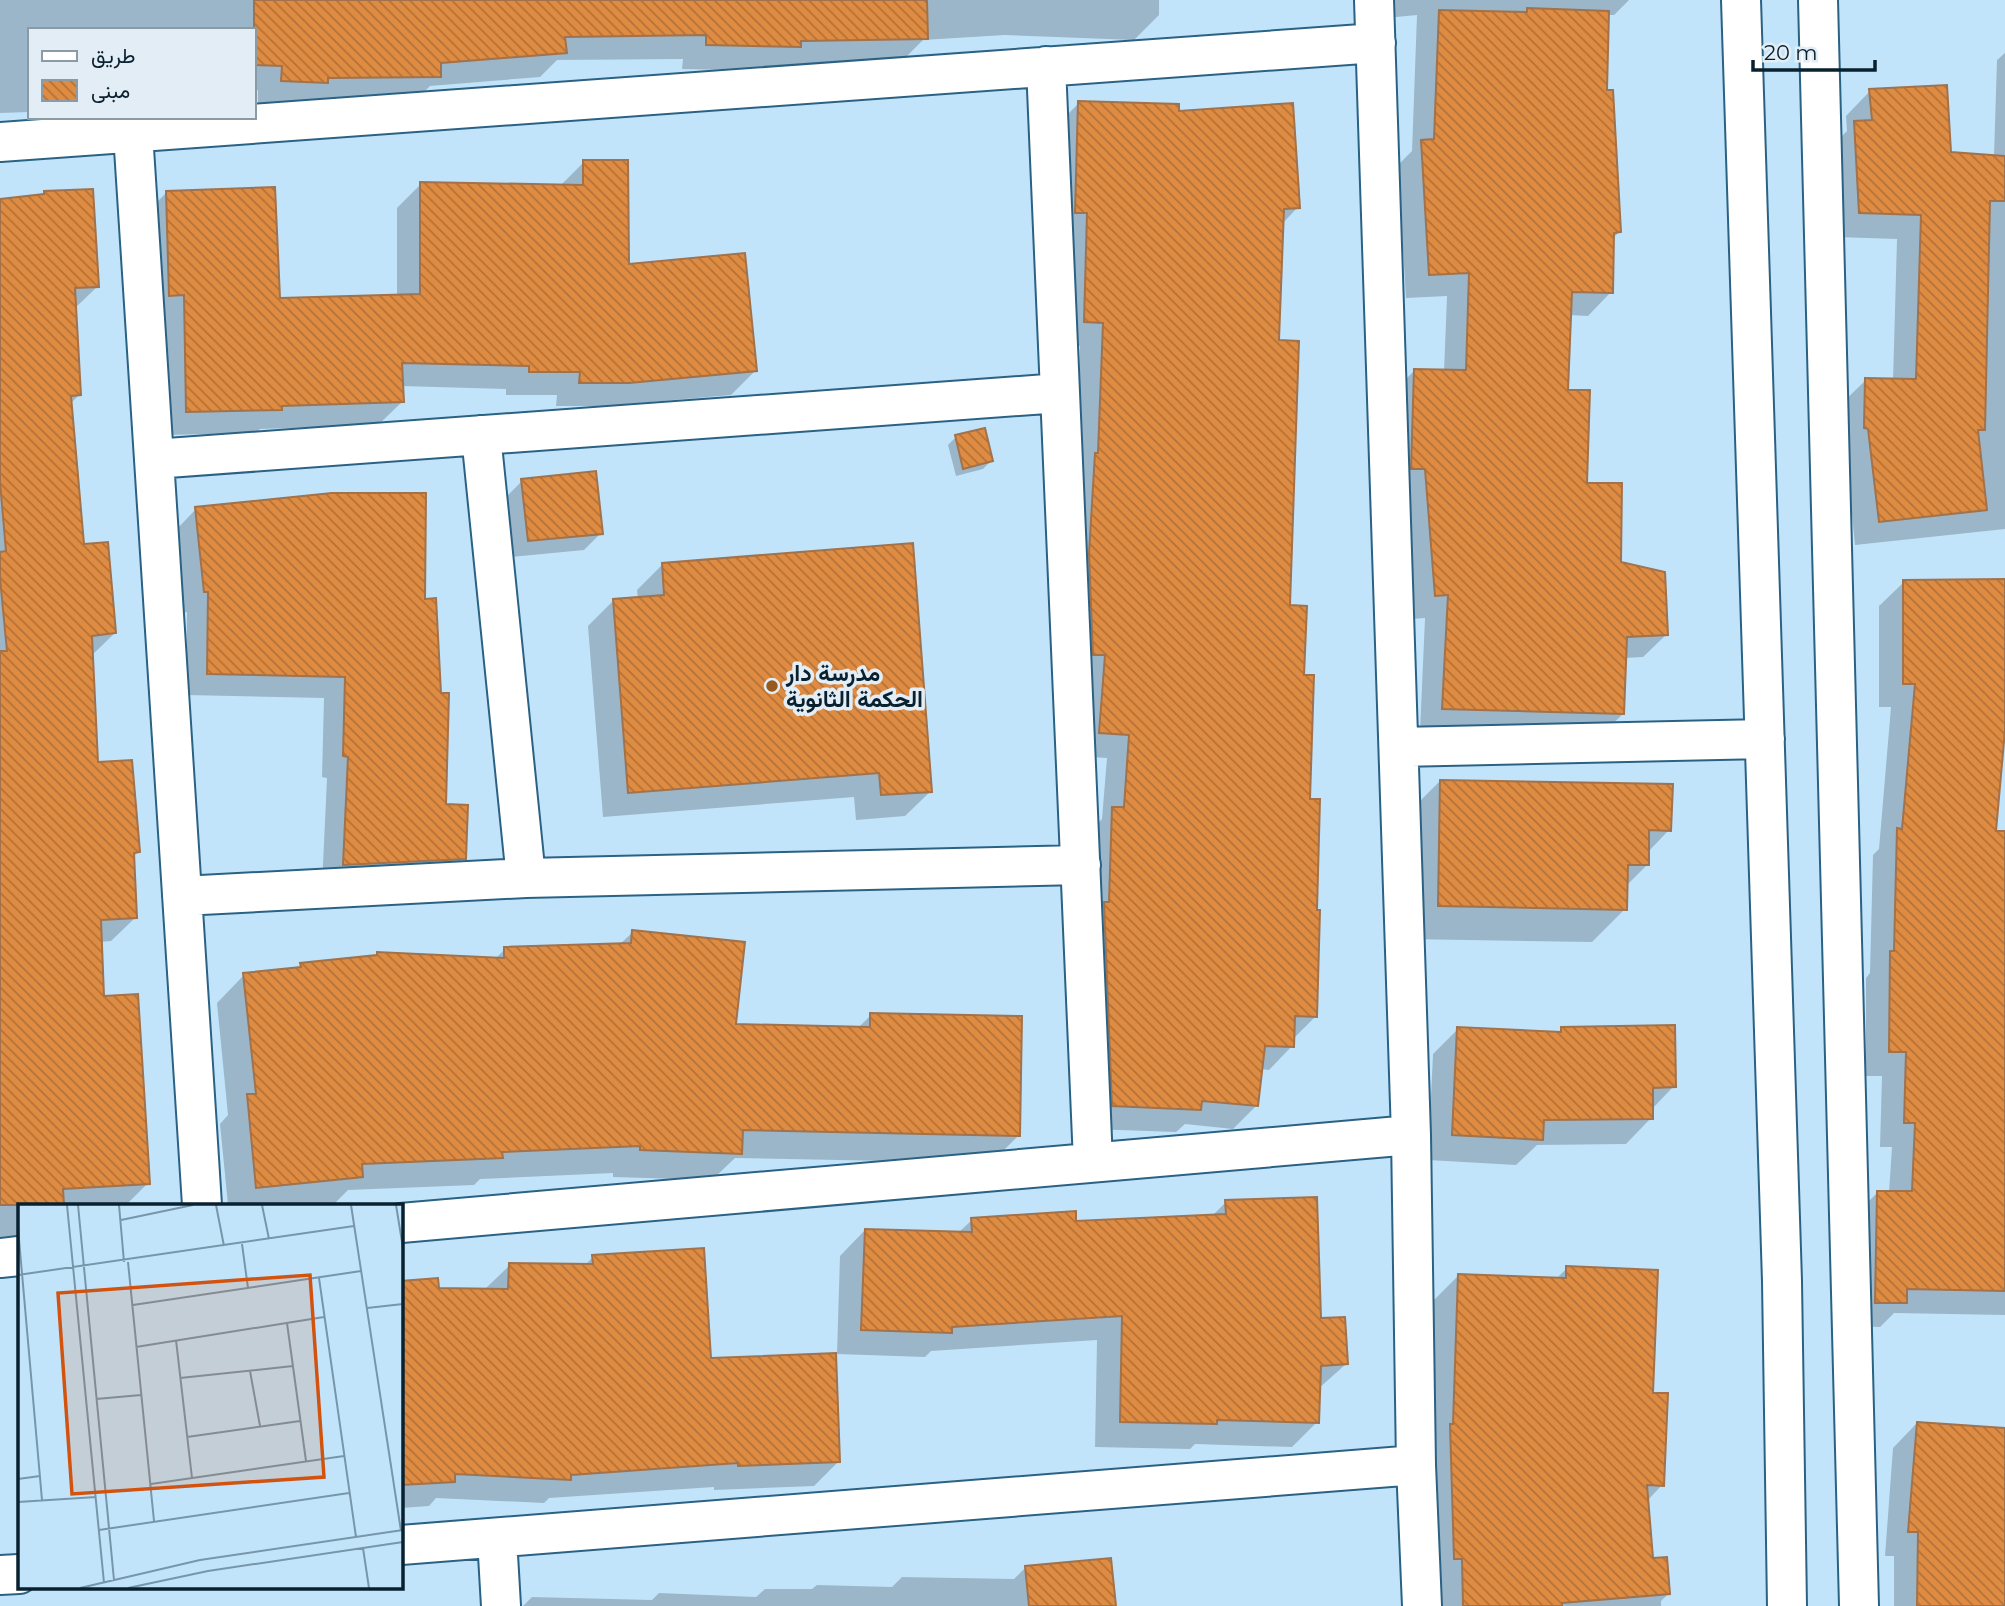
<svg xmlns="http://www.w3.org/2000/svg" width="2005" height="1606" font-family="Montserrat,Vazirmatn,sans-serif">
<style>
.shadow{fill:#0003}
.building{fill:url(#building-back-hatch);stroke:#a1724c;stroke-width:2}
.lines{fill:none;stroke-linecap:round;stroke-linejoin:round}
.minor-casing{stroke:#2b6284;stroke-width:42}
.minor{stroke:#fff;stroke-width:38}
.poi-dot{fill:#97591e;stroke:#e2edf5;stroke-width:2.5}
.labels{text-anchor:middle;stroke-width:7;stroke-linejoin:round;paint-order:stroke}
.poi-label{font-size:23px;font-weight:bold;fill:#09202f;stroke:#e2edf5;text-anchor:start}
.inset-road{fill:none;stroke:#7896a9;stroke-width:2}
.view{fill:#d25310;fill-opacity:0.15;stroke:#d25310;stroke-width:3.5}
.inset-edge{fill:none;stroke:#09202f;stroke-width:3.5}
</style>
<defs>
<pattern id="building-back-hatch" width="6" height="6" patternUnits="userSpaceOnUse" patternTransform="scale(1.75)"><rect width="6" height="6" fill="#df8c42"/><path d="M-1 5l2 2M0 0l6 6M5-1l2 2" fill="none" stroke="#b37238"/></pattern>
</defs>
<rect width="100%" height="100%" fill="#c2e4fb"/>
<path class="shadow" d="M0,0H1159V15L1134,40L1005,35L923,40L901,62L781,65L775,71L682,69L683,59L557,60L540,77L430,86L415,101L258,105V90H254V30H30V112L0,113Z
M1385,0H1629L1614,15H1608L1605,92L1619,232L1613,238L1611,292L1588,316L1569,315L1567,391L1585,485L1619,563L1667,634L1643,657L1624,658L1623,714L1599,737L1420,732L1425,618L1412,619L1391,394L1414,371L1444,372L1447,296L1406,298L1398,165L1412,151L1417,15L1386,18Z
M2005,53V529L1855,545L1841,404L1866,380L1893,381L1897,239L1836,237L1831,147L1847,131L1846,116L1870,91L1949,154L1994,156L1997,60Z
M1079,103L1177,113L1298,207L1282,224L1277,342L1288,607L1302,676L1315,1017L1293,1039L1292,1046L1269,1070L1261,1069L1257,1105L1233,1129L1185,1124L1176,1132L1090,1129L1089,832L1102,819L1107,758L1076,756V475L1080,346L1062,345L1056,126Z
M584,162L628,266L755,371L731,395L604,406H556L557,395H506V389L401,386L402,402L378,425L260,429L256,433L163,435L143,216L166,193L278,300L397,297V208L421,184L560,186Z
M45,193L97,287L74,309L79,395L70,404L82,546L115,633L91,656L97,764L138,852L133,857L135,918L111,941L100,942L102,998L148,1183L126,1205H19V1236L0,1237V201L42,196Z
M956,437L991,461L983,469L956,476L948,445Z
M522,481L601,533L584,550L511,557L505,498Z
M196,509L423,600L439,695L444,806L464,858L442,880L322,886L327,778L322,777L324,698L186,695L187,612L183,613L175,531Z
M662,565L931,791L905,816L856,820L854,797L603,817L588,626L613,601L638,599L637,590Z
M2005,581V710L1994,832H2005V1315L1894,1313L1880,1327L1851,1326L1853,1217L1877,1193H1889L1892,1147H1880L1882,1076H1866V978L1870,973L1873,855L1879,849L1891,707H1879V606L1904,582Z
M1440,781L1669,830L1647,853V865L1626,886L1625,909L1592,942L1405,939L1407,814Z
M633,932L734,1026L857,1029L871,1015L1018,1136L991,1163L735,1158L712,1180L613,1177V1173L480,1179L474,1185L348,1190L334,1204L228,1205L220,1124L228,1115L217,1003L244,975L296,970L301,964L374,957L377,953L495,959L505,949L619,945Z
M1458,1029L1557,1034L1562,1029L1674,1086L1651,1110V1118L1626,1144L1537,1145L1516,1165L1428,1160L1433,1054Z
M1226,1202L1319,1320L1346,1364L1318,1389L1317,1422L1292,1447L1195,1444L1190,1449L1095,1447L1097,1340L931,1351L925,1357L837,1354L840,1256L865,1230L958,1233L972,1220L1075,1223L1211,1217Z
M593,1257L710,1360L839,1461L814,1486L714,1490V1487L549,1498L544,1503L436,1498L429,1506L401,1508V1283L437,1280V1290L485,1289L510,1265L584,1266Z
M1567,1268L1652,1394L1662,1485L1647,1501L1652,1560L1668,1594L1661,1601V1606H1436L1431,1303L1458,1276L1555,1280Z
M1917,1423L2005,1430V1606H1894V1556H1885L1893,1448Z
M1025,1568L1114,1606H523L532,1597L652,1600L659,1593L756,1597L765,1589H812L817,1585L892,1587L902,1577L1014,1579Z"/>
<path class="building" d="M254,0H927L928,39L801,41V47L706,45V35L565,37L567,53L441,63V77L328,78V83L281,81L282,66L254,65Z
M1527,8L1609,11L1607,90H1613L1621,232L1614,233L1613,293L1572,292L1568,390H1590L1587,483H1622L1621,562L1665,572L1668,635L1627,637L1624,714L1442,709L1448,595L1435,596L1425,469H1411L1414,369L1466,370L1469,273L1429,275L1421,140L1434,139L1439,10L1527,12Z
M1947,85L1951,152L2005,156V201H1990L1985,430H1978L1987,510L1879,522L1868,429L1864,428L1865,378L1916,379L1921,215L1859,213L1854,121L1872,120L1869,89Z
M1078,101L1179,104V111L1293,103L1300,208L1284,209L1279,340L1299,341L1290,605L1307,606L1304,675H1314L1310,799H1320L1317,910H1320L1317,1017L1295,1016L1294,1047L1265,1046L1258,1106L1202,1101L1201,1110L1112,1106L1104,902H1109L1112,807H1124L1129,735L1099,733L1105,655H1093L1089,554L1095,453H1098L1103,323L1084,322L1087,213H1075Z
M583,160H628L629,264L745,253L757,371L629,383H579L580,372H529V366L402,363L404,402L282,406V410L186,412L184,295L169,296L166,191L275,187L280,298L420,294V182L583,185Z
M93,189L99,287L75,288L81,395L71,396L84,544L108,542L116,633L92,636L98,762L132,760L140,852L134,853L137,918L101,920L104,996L138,994L150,1184L63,1189L64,1205H0V651H7L0,578V552L6,551L0,482V199L44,194V191Z
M985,428L993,461L963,469L955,435Z
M596,471L603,534L528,541L521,479Z
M332,493H426L425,599L436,598L441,693H449L446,804L468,805L466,859L343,865L348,757L343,756L345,677L207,674L208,592H204L195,507Z
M913,543L932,792L881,795L879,773L628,793L613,599L664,595L662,563Z
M2005,579V730L1996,831H2005V1291L1907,1289V1303H1875L1877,1191H1912L1915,1123H1904L1906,1052H1889L1890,951H1894L1897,828L1902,829L1915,684H1903V580Z
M1440,780L1673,784L1671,831L1649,830V865H1628L1627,910L1438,906Z
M632,930L745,942L736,1024L870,1027V1013L1022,1016L1020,1136L743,1130L742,1154L640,1150V1146L502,1152L503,1158L362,1164L363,1177L256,1188L247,1094H256L243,973L301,967L300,963L377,955V952L504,958V947L631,943Z
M1675,1025L1676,1087L1653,1088V1119L1544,1120L1543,1140L1452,1135L1457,1027L1561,1032V1027Z
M1317,1197L1321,1318L1345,1317L1348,1364L1321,1366L1319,1423L1217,1420V1424L1120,1422L1122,1316L952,1327V1333L861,1330L865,1229L972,1232L971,1218L1076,1211V1221L1226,1214L1225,1200Z
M704,1248L711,1358L836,1353L840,1462L738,1466V1463L571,1475V1480L455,1474V1482L401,1485V1281L438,1278L439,1288L508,1289L509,1263L593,1264L592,1255Z
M1566,1266L1658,1270L1653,1393H1668L1664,1486L1647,1485L1653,1558L1667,1557L1670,1594L1562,1603V1606H1463L1462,1559H1454L1450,1424H1453L1458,1274L1566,1278Z
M1917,1422L2005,1428V1606H1917L1918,1532H1908Z
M1111,1558L1116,1606H1029L1025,1566Z"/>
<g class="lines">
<g class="minor-casing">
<path id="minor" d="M1374,0L1411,1135L1416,1465L1422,1606
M1741,0L1782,1281L1787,1606
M1818,0L1859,1606
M1046,66L1093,1162
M133,133L202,1205
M0,142L1376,43
M481,435L526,878
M154,459L1060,393
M1399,747L1765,739
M182,896L526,878L1081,865
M401,1223L1411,1135
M0,1258L19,1256
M497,1538L501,1606
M401,1545L1416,1465
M0,1575L19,1574"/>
</g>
<use href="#minor" class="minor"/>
</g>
<circle class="poi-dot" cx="772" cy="686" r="7"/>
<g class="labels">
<g class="poi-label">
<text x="786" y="681">مدرسة دار<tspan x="786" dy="26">الحكمة الثانوية</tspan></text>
</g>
</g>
<g transform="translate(18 1204)">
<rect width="385" height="385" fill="#c2e4fb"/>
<path class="inset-road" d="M49,1L86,379M60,1L96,376M101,1L106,58M198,1L206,42M244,1L251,35M333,1L383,327M378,1L385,44M103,16L175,1M0,24L24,296M224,40L230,84M110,58L136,317M0,71L336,22M301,74L338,333M115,101L343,67M349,104L385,100M269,119L288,257M158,136L174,274M118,143L306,113M232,167L242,222M162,174L275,162M78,195L123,191M169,233L282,217M0,275L22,272M133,280L326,252M0,298L78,293M81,326L331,289M345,344L351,384M62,384L182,356L385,326M110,384L190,367L385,338"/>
<path class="view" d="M292,71L306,273L54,290L40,89Z"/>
<rect width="385" height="385" class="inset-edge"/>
</g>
<rect x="28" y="28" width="228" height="91" fill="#e2edf5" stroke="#8b9ba6" stroke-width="2"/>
<rect x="42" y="51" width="35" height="10" fill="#ffffff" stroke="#8b9ba6" stroke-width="2"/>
<text x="91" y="63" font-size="21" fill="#09202f">طريق</text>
<rect x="42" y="80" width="35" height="21" fill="url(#building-back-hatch)" stroke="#8b9ba6" stroke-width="2"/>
<text x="91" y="98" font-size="21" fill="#09202f">مبنى</text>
<path d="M1753 60v10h122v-10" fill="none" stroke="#09202f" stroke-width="3.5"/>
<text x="1764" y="60" font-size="21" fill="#09202f" stroke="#e2edf5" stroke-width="5" paint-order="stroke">20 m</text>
</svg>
